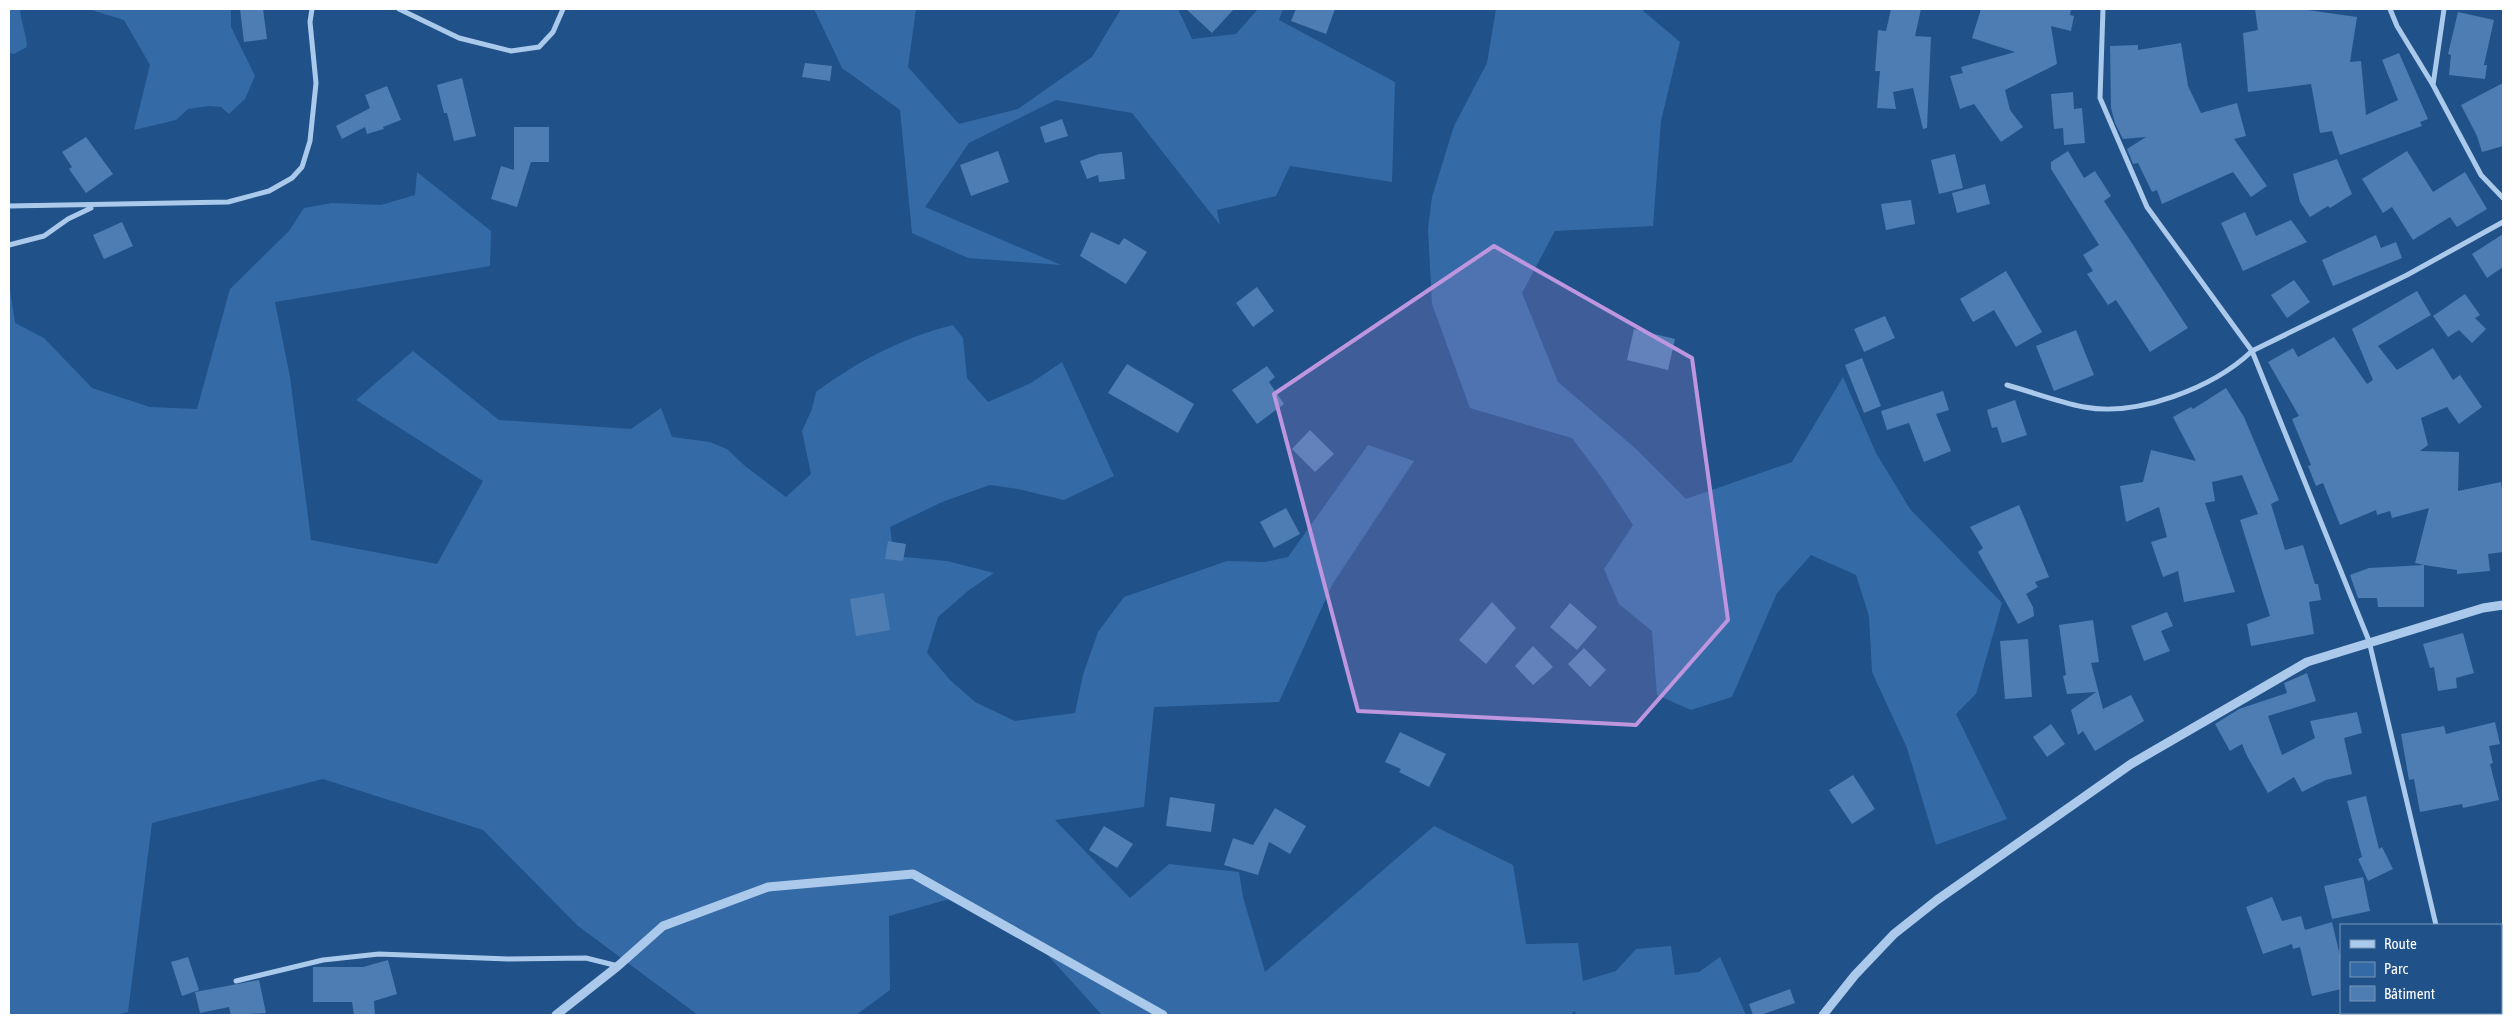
<svg xmlns="http://www.w3.org/2000/svg" width="2512" height="1024" font-family="'Asap Condensed',sans-serif">
<style>
.green{fill:#346ba6}
.building{fill:#4d7db2}
.lines{fill:none;stroke-linecap:round;stroke-linejoin:round}
.minor{stroke:#abc9eb;stroke-width:5}
.tertiary{stroke:#abc9eb;stroke-width:9}
.marked{fill:#bd96df;fill-opacity:0.2;stroke:#bd96df;stroke-width:4;stroke-linejoin:round}
</style>
<rect width="100%" height="100%" fill="#205188"/>
<path class="green" d="M9,9H20C21,22 26,33 27,47L14,54L9,53Z
M88,9H231V27L255,76L245,99L229,114L221,107L209,106L188,109L176,120L134,130L150,65L124,20Z
M814,9H916L908,67L959,124L1018,109L1092,57L1121,9H1178L1192,39L1236,34L1258,9H1283L1279,20L1395,82L1392,182L1290,166L1276,196L1217,210L1220,225L1132,113L1056,100L969,143L925,207L1061,265L968,258L912,233L900,110L842,68Z
M1496,9H1641L1680,42L1661,121L1653,226L1555,231L1522,293L1558,382L1635,448L1686,499L1792,462L1843,377L1876,453L1910,509L2002,603L1976,694L1956,714L2007,819L1936,845L1907,748L1872,672L1869,616L1856,575L1811,555L1777,593L1732,697L1691,710L1657,695L1652,631L1619,604L1604,569L1633,525L1605,482L1572,438L1470,408L1432,304L1428,229L1432,197L1454,126L1487,63Z
M417,172L491,231L490,266L275,302L290,377L311,540L437,564L483,481L356,400L413,351L499,420L631,429L661,408L672,437L710,442L727,449L745,466L786,497L811,474L802,431L812,409L816,392C858,361 902,338 953,325L963,338L967,378L988,402L1031,383L1062,362L1114,476L1064,500L1018,489L990,485L942,502L890,527L894,556L947,561L994,573L969,590L938,617L927,653L950,680L975,702L1015,721L1075,713L1083,675L1098,632L1124,597L1227,561L1265,562L1288,557L1368,445L1414,461L1333,583L1279,702L1154,707L1144,807L1055,820L1130,898L1169,864L1239,872L1243,897L1265,972L1434,826L1513,865L1526,944L1578,943L1583,981L1616,971L1636,949L1671,946L1675,975L1699,972L1720,957L1746,1015H1576L1575,1011L1570,1015H1102L1033,939L953,898L889,916L890,990L856,1015H698L578,926L483,830L323,779L152,823L128,1012L115,1015H9V283L15,323L44,338L92,388L150,407L197,409L230,289L289,231L304,208L332,203L381,205L415,195Z"/>
<path class="building" d="M240,9H263L267,39L244,42Z
M1186,9H1234L1212,33Z
M1296,9H1335L1326,34L1291,21Z
M1891,9H1921L1915,36L1931,37L1927,128L1923,129L1913,88L1893,92L1896,109L1877,108L1880,71H1875L1878,30L1886,31Z
M1981,9H2071L2070,15L2074,16L2071,31L2051,26L2057,64L2005,90L2010,110L2023,127L2001,142L1974,104L1960,109L1950,76L1963,73L1961,67L2015,52L1972,38Z
M2255,9H2300L2357,17L2350,62L2361,61L2366,115L2398,100L2382,60L2399,53L2428,119L2420,122L2422,126L2340,155L2332,131L2320,133L2311,84L2248,92L2243,33L2258,30Z
M2458,12L2494,20L2484,65H2487L2485,79L2449,75L2451,55L2448,54Z
M2181,43L2188,86L2201,113L2237,103L2246,136L2234,139L2267,186L2251,197L2233,172L2162,204L2157,190L2152,192L2138,163L2133,164L2127,149L2146,137L2123,139L2115,123L2111,108L2110,46L2138,45V50Z
M805,63L832,66L830,81L802,77Z
M462,78L476,136L454,141L447,113H444L437,85Z
M2503,83V146L2482,152L2477,136L2461,105Z
M387,86L401,120L383,127L384,129L367,134L365,127L342,139L336,126L370,108L365,95Z
M2073,92L2074,109L2082,108L2085,143L2064,145L2063,128L2054,129L2051,94Z
M1062,119L1068,136L1045,143L1040,127Z
M514,127H549V162H531L517,207L491,199L501,166L514,170Z
M86,137L113,174L86,193L69,169L72,167L62,152Z
M998,151L1009,182L971,196L960,165Z
M2068,151L2084,178L2095,171L2111,196L2104,201L2188,328L2150,352L2116,300L2108,305L2087,274L2093,271L2083,255L2099,245L2051,169V162Z
M2407,151L2433,192L2465,172L2487,209L2457,227L2450,217L2413,240L2392,207L2383,213L2362,179Z
M1122,152L1125,179L1099,182L1098,175L1087,179L1080,161L1099,154Z
M1955,154L1963,188L1939,194L1931,160Z
M2337,159L2352,194L2330,208L2328,206L2310,217L2300,202L2293,174Z
M1985,184L1990,204L1957,213L1952,193Z
M1911,200L1915,224L1886,230L1881,204Z
M2245,212L2256,236L2291,220L2307,242L2243,271L2221,223Z
M122,222L133,246L104,259L93,235Z
M1091,232L1119,245L1124,238L1147,252L1126,284L1080,256Z
M2503,234V267L2487,278L2472,254Z
M2376,235L2381,248L2396,242L2402,258L2333,286L2322,260Z
M2006,271L2042,332L2016,347L1994,310L1973,322L1960,299Z
M2294,280L2310,302L2287,318L2271,295Z
M1257,287L1274,311L1253,327L1236,303Z
M2417,291L2431,315L2378,346L2397,370L2433,348L2453,380L2460,375L2482,407L2459,424L2447,407L2421,418L2428,445L2420,451L2459,452L2458,491L2501,482L2503,495V552L2488,554L2490,571L2457,574V570L2424,565V607H2378L2377,598H2358L2350,575L2369,568L2424,565L2415,563L2429,508L2392,518L2390,511L2377,515L2376,510L2340,525L2323,483L2316,486L2308,466L2311,465L2292,419L2299,416L2268,362L2293,348L2298,357L2334,337L2367,384L2373,380L2352,329Z
M2465,294L2480,315L2475,318L2486,329L2472,343L2459,330L2448,337L2433,316Z
M1885,316L1895,338L1864,352L1854,329Z
M1634,329L1675,339L1668,370L1627,360Z
M2076,330L2094,375L2054,391L2036,346Z
M1862,358L1881,406L1864,413L1845,365Z
M1127,364L1194,404L1178,433L1108,393Z
M1267,366L1275,377L1269,382L1284,404L1257,424L1232,390Z
M2226,388L2244,417L2279,500L2271,504L2285,550L2303,545L2315,584H2318L2321,600L2309,602L2314,634L2251,646L2247,624L2270,616L2240,520L2258,514L2242,475L2212,482L2215,501L2205,503L2235,592L2184,602L2178,571L2163,577L2151,542L2167,537L2159,507L2126,522L2120,486L2143,482L2151,450L2196,461L2173,417L2191,407L2193,409Z
M1943,391L1949,410L1936,414L1951,451L1924,462L1909,423L1887,430L1881,411Z
M2015,400L2027,435L2002,443L1997,427L1992,428L1987,410Z
M1310,430L1334,454L1315,472L1292,449Z
M2019,505L2049,577L2035,582L2038,587L2026,594L2033,607L2034,616L2018,624L1978,552L1983,548L1970,527Z
M1286,508L1300,534L1274,548L1260,522Z
M888,541L906,544L903,561L885,559Z
M884,593L890,630L856,636L850,599Z
M1492,602L1516,628L1486,664L1459,640Z
M1570,603L1597,627L1577,650L1550,627Z
M2167,612L2173,626L2161,631L2170,651L2144,661L2131,626Z
M2093,620L2099,662L2091,663L2103,709L2131,695L2144,721L2095,751L2083,731L2078,735L2071,710L2096,692L2067,694L2063,676L2066,675L2059,625Z
M2463,633L2474,673L2456,678L2457,688L2438,691L2434,667L2430,668L2423,644Z
M2028,639L2032,697L2005,699L2000,641Z
M1533,646L1553,667L1533,685L1515,666Z
M1584,648L1606,670L1590,687L1568,664Z
M2307,673L2316,701L2268,716L2282,755L2315,738L2310,721L2357,712L2362,733L2344,738L2352,774L2326,780L2302,792L2294,777L2268,793L2247,756L2242,744L2230,751L2215,724L2239,709L2287,693L2284,683Z
M2495,722L2500,744L2489,746L2493,763L2490,764L2499,800L2463,808L2462,804L2420,812L2414,779L2409,780L2401,734L2444,726L2446,734Z
M2051,724L2065,744L2047,757L2033,737Z
M1400,732L1446,754L1429,787L1399,772L1401,769L1385,762Z
M1853,775L1875,809L1852,824L1829,790Z
M2366,796L2379,849L2382,847L2393,869L2368,881L2358,859L2362,857L2347,801Z
M1170,797L1215,804L1211,832L1166,826Z
M1275,808L1306,826L1290,854L1269,842L1258,875L1224,865L1233,838L1253,845Z
M1104,826L1133,844L1117,868L1089,850Z
M2363,877L2370,911L2332,919L2324,886Z
M2272,897L2282,921L2301,916L2305,930L2332,922L2341,960V989L2312,996L2300,947L2293,949L2292,944L2263,954L2246,907Z
M188,957L199,990L182,996L171,962Z
M388,960L397,994L374,1001L375,1015H354L352,1002H313V967H363Z
M259,980L266,1013L231,1015L229,1007L200,1013L195,992Z
M1790,989L1795,1003L1761,1015H1753L1749,1004Z"/>
<g class="lines">
<path class="minor" d="M399,9L459,38L511,51L539,47L553,32L563,9
M2103,9L2100,98L2147,207L2252,351L2369,641L2436,925
M2390,9L2397,26L2433,85
M2444,9L2433,85L2481,175L2503,198
M9,206L228,202L269,191L292,178L302,167L310,141L316,83L310,22L312,9
M9,245L44,236L68,219L91,208
M2007,385C2032,392 2058,402 2084,407C2137,417 2213,388 2252,351L2407,275L2503,222
M236,981L323,960L379,954L508,959L586,958L618,966
M2460,1013L2461,1015"/>
<path class="tertiary" d="M556,1015L618,966L663,926L768,887L913,874L1163,1015
M1823,1015L1855,975L1894,934L1937,900L2131,764L2307,662L2483,608L2503,605"/>
</g>
<path class="marked" d="M1494,246L1692,358L1728,620L1636,725L1358,711L1274,394Z"/>
<rect width="2512" height="1024" fill="none" stroke="#ffffff" stroke-width="20"/>
<rect x="2340" y="924" width="162" height="90" fill="#205188" stroke="#7997b8"/>
<rect x="2350" y="940" width="25" height="8" fill="#abc9eb" stroke="#7997b8"/>
<text x="2384" y="949" font-size="15" fill="#ffffff">Route</text>
<rect x="2350" y="962" width="25" height="15" fill="#346ba6" stroke="#7997b8"/>
<text x="2384" y="974" font-size="15" fill="#ffffff">Parc</text>
<rect x="2350" y="986" width="25" height="15" fill="#4d7db2" stroke="#7997b8"/>
<text x="2384" y="999" font-size="15" fill="#ffffff">Bâtiment</text>
</svg>
